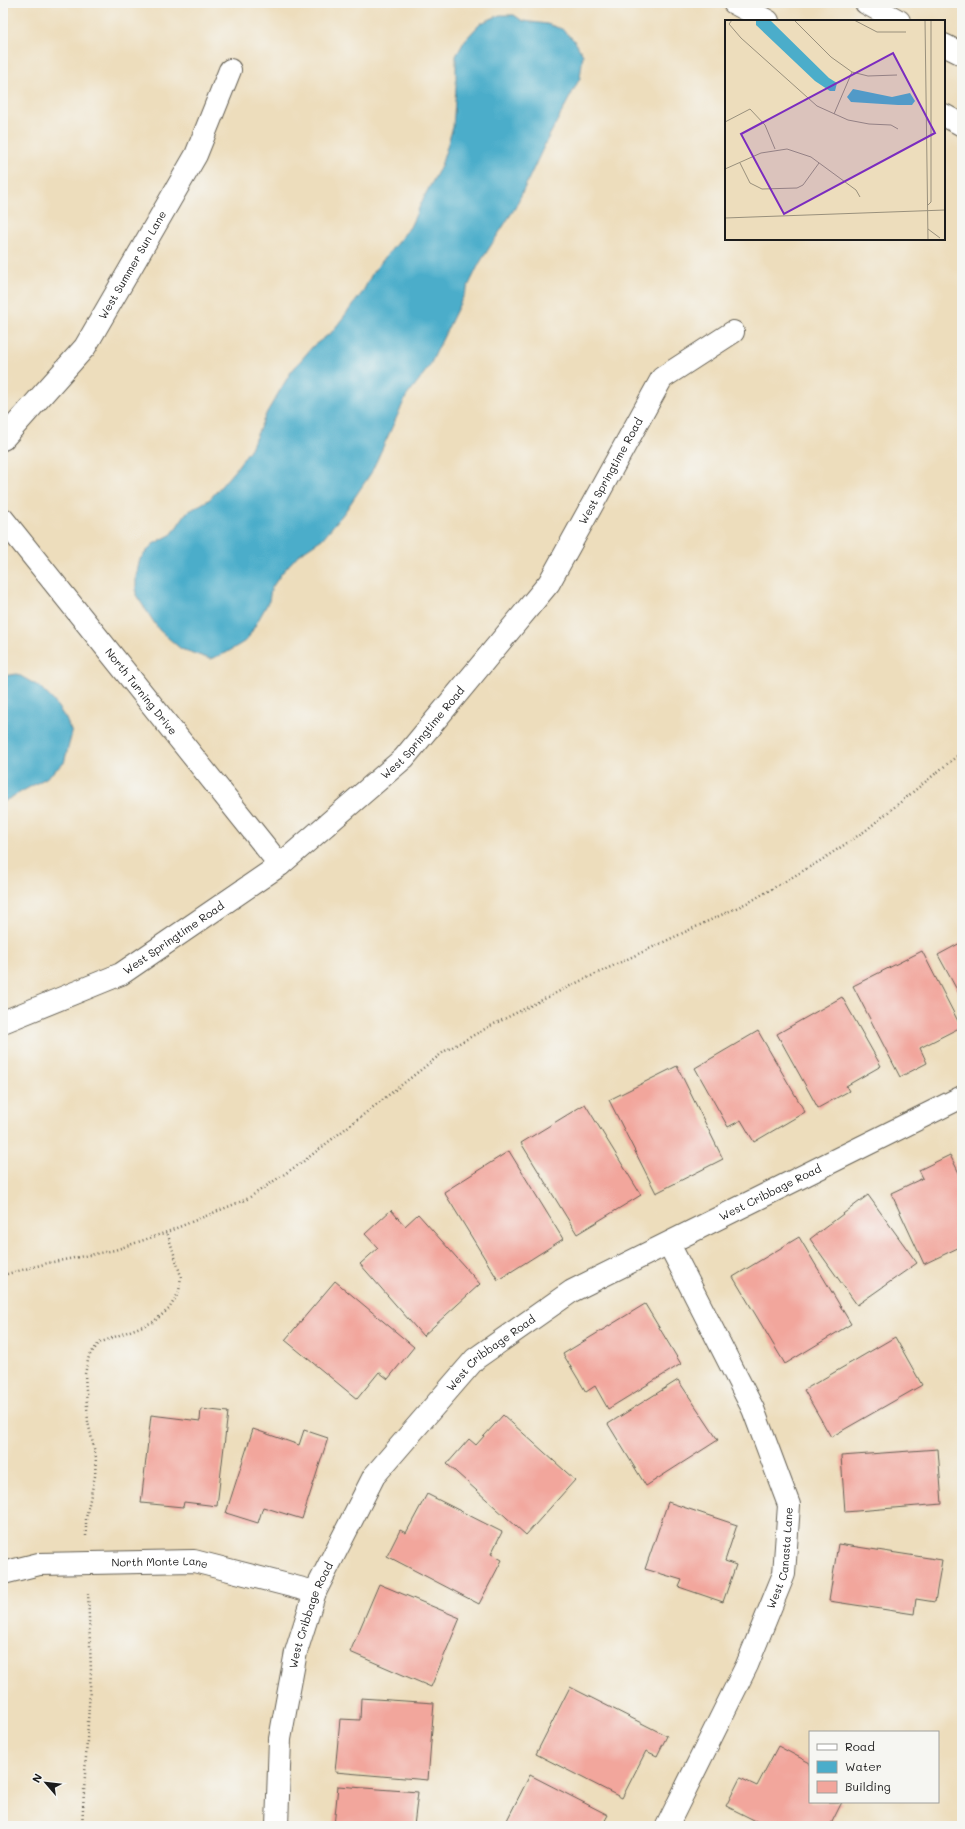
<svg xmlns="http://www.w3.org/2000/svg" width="965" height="1829" font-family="Mali,sans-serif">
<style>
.water{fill:#4badca;stroke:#346473}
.building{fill:#f2a69c}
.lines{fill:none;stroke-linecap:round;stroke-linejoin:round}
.minor-casing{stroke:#656054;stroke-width:24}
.tertiary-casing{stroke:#656054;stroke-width:24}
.path{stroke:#656054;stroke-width:2.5;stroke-dasharray:1 3;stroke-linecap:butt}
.minor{stroke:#fff;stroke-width:22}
.tertiary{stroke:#fff;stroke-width:22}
.labels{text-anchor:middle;stroke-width:3.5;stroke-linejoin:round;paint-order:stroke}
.street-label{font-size:11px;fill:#1c1c1c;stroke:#f6f6f2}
.inset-road{fill:none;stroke:#99907c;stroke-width:1}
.view{fill:#7b2cbf;fill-opacity:0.15;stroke:#7b2cbf;stroke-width:2}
.inset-edge{fill:none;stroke:#1c1c1c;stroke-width:2}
</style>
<rect width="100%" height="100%" fill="#f6f6f2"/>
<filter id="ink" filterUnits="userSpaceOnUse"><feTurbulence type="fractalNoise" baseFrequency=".025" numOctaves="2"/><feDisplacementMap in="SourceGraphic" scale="8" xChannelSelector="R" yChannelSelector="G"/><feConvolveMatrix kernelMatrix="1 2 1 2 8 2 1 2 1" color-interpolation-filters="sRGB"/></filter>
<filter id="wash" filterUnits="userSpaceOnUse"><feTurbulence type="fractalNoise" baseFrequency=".012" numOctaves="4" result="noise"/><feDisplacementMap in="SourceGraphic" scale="16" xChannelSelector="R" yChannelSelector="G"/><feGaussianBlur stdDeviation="0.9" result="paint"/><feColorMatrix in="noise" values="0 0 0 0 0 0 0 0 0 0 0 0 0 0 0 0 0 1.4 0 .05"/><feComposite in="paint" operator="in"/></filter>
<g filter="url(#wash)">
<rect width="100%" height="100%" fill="#edddbc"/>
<path class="water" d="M500,15H514L523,21L547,24L562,29L574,40L583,55L580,78L546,142L515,208L479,264L429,367L406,397L371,473L344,513L322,539L298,555L281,574L271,589L269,601L247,640L226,653L210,659L181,649L159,630L136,595V576L140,559L153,544L172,534L186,513L210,499L235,470L251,448L267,412L291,372L313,346L332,332L362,293L373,272L410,227L425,195L441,166L453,127L456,87V56L465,40L481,23Z
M17,674L40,687L53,700L66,719L72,733L64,763L46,778L3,802V676Z"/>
<g id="blocks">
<path class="building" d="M962,942V999L938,955Z
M922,951L961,1027L920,1048L927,1063L900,1077L853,986Z
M842,997L881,1066L846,1086L849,1091L818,1108L777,1034Z
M758,1031L805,1112L754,1142L741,1120L728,1127L695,1068Z
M677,1066L723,1159L656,1193L609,1100Z
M585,1104L641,1195L577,1234L521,1143Z
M509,1151L563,1239L498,1280L444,1192Z
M950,1155L962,1179V1246L924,1264L891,1193L923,1178L919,1170Z
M868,1195L917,1263L857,1305L810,1239Z
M391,1210L405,1226L418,1214L480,1284L423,1336L360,1264L378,1248L365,1234Z
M799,1237L851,1324L785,1364L733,1277Z
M335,1281L414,1347L388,1379L379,1372L357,1399L285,1340Z
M645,1304L681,1364L608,1409L595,1386L586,1392L563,1354Z
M895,1337L922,1385L831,1437L804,1390Z
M678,1380L718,1440L646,1486L608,1424Z
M201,1409L228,1412L217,1506L184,1502L183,1507L141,1503L151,1415L200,1421Z
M503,1415L575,1480L526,1535L447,1464L469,1439L476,1445Z
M253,1429L299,1445L304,1430L328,1438L302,1519L263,1507L258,1523L226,1513Z
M938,1449L942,1504L845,1512L841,1456Z
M427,1494L502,1532L491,1554L502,1560L479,1604L387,1556L400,1530L406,1533Z
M668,1502L737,1525L725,1561L736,1565L723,1602L679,1587L682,1580L645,1569Z
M838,1544L942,1560L935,1602L916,1599L914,1614L829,1601Z
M379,1584L460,1618L431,1687L350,1652Z
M570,1687L667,1736L657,1756L646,1751L622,1798L536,1754Z
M361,1698L434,1703L428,1780L335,1772L340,1719L360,1720Z
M778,1746L810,1763V1802H842L830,1826H766L726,1806L740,1778L757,1786Z
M530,1775L608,1815L602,1826H504Z
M338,1786L418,1792L414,1826H334Z"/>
</g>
</g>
<g filter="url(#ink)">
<use href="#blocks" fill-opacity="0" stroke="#656054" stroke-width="1"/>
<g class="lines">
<g class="minor-casing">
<g id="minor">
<path id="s1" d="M3,439L85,347L196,155L230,70"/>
<path id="s2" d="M3,519L280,865"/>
<path id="s3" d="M3,1022L121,974L280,865L404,758L549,583L662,378L733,332"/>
<path id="s4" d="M3,1573L39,1564L194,1561L315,1592"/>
<path id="s5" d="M277,1826L280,1739L296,1652L315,1592L374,1476L475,1359L572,1291L962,1097"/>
<path id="s6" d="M667,1826L747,1665L784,1574L789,1505L753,1409L669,1244"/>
</g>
</g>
<g class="tertiary-casing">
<path id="tertiary" d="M734,3L768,21
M866,3L899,21
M944,45L962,54
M944,115L962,125"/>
</g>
<path class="path" d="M3,1275L48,1263L115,1250L167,1232L247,1199L304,1161L445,1051L494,1024L570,986L751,901L820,861L865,831L962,752
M86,1536V1518L95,1476L96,1457L88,1422L85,1374L89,1356L99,1343L153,1322L169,1309L179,1292L181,1276L167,1232
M82,1826L91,1671L88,1591"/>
<use href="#minor" class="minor"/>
<use href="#tertiary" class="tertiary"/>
</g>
</g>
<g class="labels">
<g class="street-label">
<text dy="4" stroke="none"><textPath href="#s1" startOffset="218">West Summer Sun Lane</textPath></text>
<text dy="4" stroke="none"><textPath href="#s3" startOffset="839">West Springtime Road</textPath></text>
<text dy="4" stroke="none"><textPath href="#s2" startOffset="221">North Turning Drive</textPath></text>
<text dy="4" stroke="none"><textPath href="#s3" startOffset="515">West Springtime Road</textPath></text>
<text dy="4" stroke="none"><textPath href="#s3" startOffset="191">West Springtime Road</textPath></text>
<text dy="4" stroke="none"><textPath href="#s5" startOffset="863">West Cribbage Road</textPath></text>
<text dy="4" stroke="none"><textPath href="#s5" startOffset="539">West Cribbage Road</textPath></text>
<text dy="4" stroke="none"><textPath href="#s6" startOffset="293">West Canasta Lane</textPath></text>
<text dy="4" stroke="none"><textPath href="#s4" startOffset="158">North Monte Lane</textPath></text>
<text dy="4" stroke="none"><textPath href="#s5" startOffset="215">West Cribbage Road</textPath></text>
</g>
</g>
<g transform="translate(725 20)">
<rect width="220" height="220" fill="#edddbc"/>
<path d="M31,0H45L104,58L112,63L110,71H105L90,61L31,5ZM128,69L167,77L185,73L190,81L187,85H173L126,82L122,77Z" fill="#4badca"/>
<path class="inset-road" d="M7,0L4,4L16,18L92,86L123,100L144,104L166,105L173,109M69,0L106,37L127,52L143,56L172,55M129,0L152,12H181M200,0L203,220M109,94L127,52M0,102L25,89L40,105L50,129M15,143L25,163L37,169L72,168L78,165L94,143M0,149L36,133L62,129L86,137L131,170L135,177M203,185L206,182V0M0,198L220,190M203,209L215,218"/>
<path class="view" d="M168,33L210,113L59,194L16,114Z"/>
<rect width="220" height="220" class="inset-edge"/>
</g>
<rect width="965" height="1829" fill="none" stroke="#f6f6f2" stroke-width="16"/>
<rect x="809" y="1731" width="130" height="72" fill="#f6f6f2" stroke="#9f9f9c"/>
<rect x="817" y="1744" width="20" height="6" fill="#ffffff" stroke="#9f9f9c"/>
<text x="845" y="1751" font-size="12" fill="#1c1c1c">Road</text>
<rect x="817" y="1761" width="20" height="12" fill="#4badca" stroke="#9f9f9c"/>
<text x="845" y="1771" font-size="12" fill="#1c1c1c">Water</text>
<rect x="817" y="1781" width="20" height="12" fill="#f2a69c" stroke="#9f9f9c"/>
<text x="845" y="1791" font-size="12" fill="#1c1c1c">Building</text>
<g transform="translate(46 1783) rotate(298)" stroke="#f6f6f2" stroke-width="3" paint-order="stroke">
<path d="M0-3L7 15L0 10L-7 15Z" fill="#1c1c1c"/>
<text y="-6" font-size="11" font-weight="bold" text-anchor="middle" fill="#1c1c1c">N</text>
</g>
</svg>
